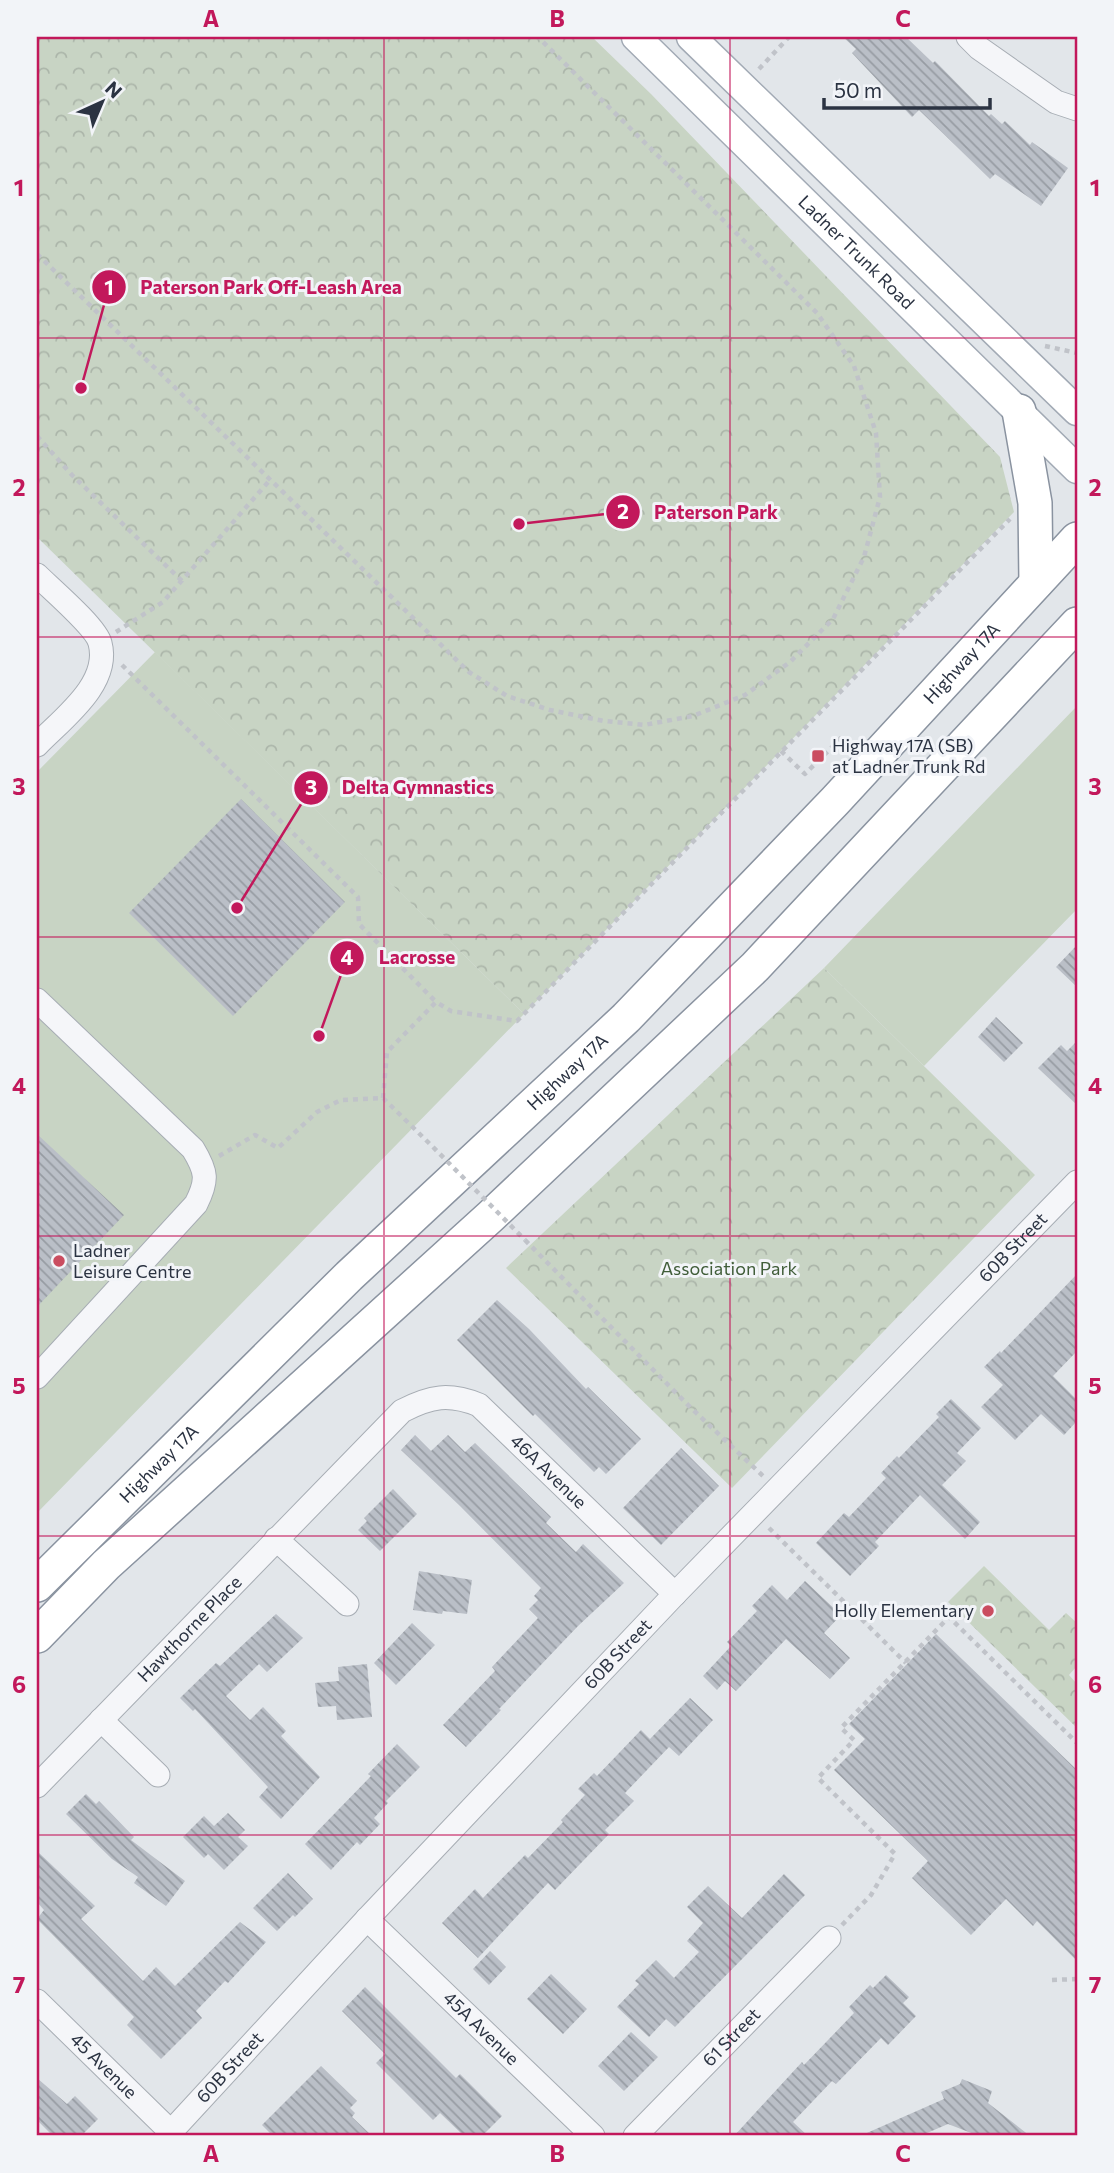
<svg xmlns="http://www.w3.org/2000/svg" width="1114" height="2173" font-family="Commissioner,sans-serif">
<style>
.grass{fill:#c8d4c4}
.park{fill:url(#park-crowns)}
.building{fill:url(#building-back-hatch)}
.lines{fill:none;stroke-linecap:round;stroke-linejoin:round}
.minor-casing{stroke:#a7adb4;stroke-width:25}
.major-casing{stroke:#a2aab5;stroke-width:31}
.highway-casing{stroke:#8a93a0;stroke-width:36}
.path{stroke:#c0c3c9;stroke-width:4.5;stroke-dasharray:5 5;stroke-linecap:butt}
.minor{stroke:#f5f6f9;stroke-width:23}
.major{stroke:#fff;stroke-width:28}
.highway{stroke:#fff;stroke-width:33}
.path-bridge{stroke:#c0c3c9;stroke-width:4.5;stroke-dasharray:5 5;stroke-linecap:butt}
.grid{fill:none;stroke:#c2185b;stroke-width:2;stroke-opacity:0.55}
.poi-dot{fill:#ca4d60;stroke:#f2f4f8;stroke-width:2.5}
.labels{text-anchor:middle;stroke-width:6;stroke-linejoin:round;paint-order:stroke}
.street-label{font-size:18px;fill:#2b3342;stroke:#f2f4f8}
.poi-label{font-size:18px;fill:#2b3342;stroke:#f2f4f8;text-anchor:start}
.park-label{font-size:18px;fill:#405d39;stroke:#f2f4f8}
.leader{fill:none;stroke:#c2185b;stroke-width:2.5}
.callout-dot{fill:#c2185b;stroke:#f2f4f8;stroke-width:2.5}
.mark-label{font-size:21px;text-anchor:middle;font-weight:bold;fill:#fff}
.callout-label{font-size:19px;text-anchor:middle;font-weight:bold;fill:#c2185b;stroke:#f2f4f8;stroke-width:6;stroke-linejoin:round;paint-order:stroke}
.neatline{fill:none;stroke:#c2185b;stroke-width:2.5}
.grid-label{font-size:23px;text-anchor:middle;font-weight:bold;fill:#c2185b}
</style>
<defs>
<pattern id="park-crowns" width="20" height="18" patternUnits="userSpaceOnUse" patternTransform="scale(1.75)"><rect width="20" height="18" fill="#c8d4c4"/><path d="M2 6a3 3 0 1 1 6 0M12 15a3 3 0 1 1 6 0" fill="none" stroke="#acb6aa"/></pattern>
<pattern id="building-back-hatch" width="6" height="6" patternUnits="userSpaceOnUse" patternTransform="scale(1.75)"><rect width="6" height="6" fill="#babfc7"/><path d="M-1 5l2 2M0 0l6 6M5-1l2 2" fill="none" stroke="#979ca3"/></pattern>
</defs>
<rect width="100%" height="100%" fill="#e2e6ea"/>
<path class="grass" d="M155,652L524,1014L37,1513V772Z
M1077,706V909L924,1066L824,968Z"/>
<path class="park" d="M37,37H592L651,94L1000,457L1014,512L524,1014L37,537Z
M824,968L1035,1175L732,1488L506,1268Z
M984,1566L1049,1630L1066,1613L1077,1623V1666L1069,1675L1077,1684V1728L948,1602Z"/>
<path class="building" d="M843,37H906L933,63L935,61L989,116L991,114L1002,124L1005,121L1030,145L1032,142L1068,168L1041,206L995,174L990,179L919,110L912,117L852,53L856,49Z
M241,799L345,902L233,1016L129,913Z
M1077,945V987L1056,967Z
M996,1017L1023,1043L1004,1062L978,1037Z
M1077,1041V1105L1038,1068L1061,1045L1067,1051Z
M37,1134L124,1215L37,1307Z
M1077,1274V1351L1053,1376L1077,1400V1421L1064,1435L1041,1414L1015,1440L981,1407L1003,1385L984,1367L1000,1351L1001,1353Z
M497,1300L529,1329L586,1389L588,1387L641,1439L606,1474L599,1467L594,1472L535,1414L533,1416L457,1340Z
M951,1399L981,1428L957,1453L966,1461L942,1485L980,1522L965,1539L920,1495L875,1542L879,1546L850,1576L816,1543L844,1513L849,1517L886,1478L881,1473L897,1456L899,1458L939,1417L936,1414Z
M415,1435L431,1451L448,1435L465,1452L475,1443L551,1517L546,1523L576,1552L583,1544L624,1583L578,1626L499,1709L501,1710L466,1747L443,1725L495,1671L492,1667L538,1618L529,1609L538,1600L534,1596L541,1588L460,1506L401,1450Z
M681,1448L719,1486L661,1545L623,1508Z
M393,1489L417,1514L380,1551L358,1530L367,1521L364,1518Z
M419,1571L472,1580L467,1614L443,1611L442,1614L413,1610Z
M805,1581L841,1615L824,1633L850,1658L830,1679L786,1639L736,1691L725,1681L717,1690L703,1676L731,1646L727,1642L757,1611L752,1606L772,1585L787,1600Z
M276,1614L303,1638L267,1672L259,1664L226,1696L250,1720L263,1707L286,1731L281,1736L320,1777L281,1819L259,1797L268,1787L195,1709L193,1711L180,1698L216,1663L220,1666Z
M412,1623L435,1645L396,1685L374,1663Z
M936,1634L1077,1770V1961L1037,1921L1033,1926L1006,1899L971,1935L912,1878L928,1861L834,1770L865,1739L849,1724Z
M367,1664L372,1717L337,1720L336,1706L318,1707L315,1683L339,1681L338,1667Z
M690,1698L713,1720L679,1756L669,1747L625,1793L634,1801L605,1830L609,1834L555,1890L548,1883L478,1958L442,1923L475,1889L483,1898L525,1855L528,1858L563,1822L561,1820L585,1795L578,1789L594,1773L597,1776L641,1730L650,1739Z
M397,1744L420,1767L386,1801L388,1803L374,1818L380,1824L360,1845L357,1842L331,1870L305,1844L371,1776L368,1774Z
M86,1794L96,1804L99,1801L134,1837L131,1840L185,1881L166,1906L134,1883L138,1877L112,1859L66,1814Z
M228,1813L245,1830L238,1837L248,1846L224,1870L208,1854L204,1858L183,1837L204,1816L214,1826Z
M37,1851L95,1906L81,1919L143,1981L156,1967L175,1986L240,1922L266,1942L228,1983L225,1981L196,2011L202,2018L161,2059L127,2025L134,2017L37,1919L44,1910L37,1902Z
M288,1873L313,1899L295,1917L293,1915L277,1931L253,1908Z
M784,1874L805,1895L675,2027L666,2019L649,2037L617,2007L639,1984L635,1981L656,1960L674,1978L699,1952L687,1941L703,1923L687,1907L708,1886L742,1918Z
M490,1951L506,1967L489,1985L473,1969Z
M551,1974L587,2009L563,2034L527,1999Z
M886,1975L909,1997L903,2003L916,2016L888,2045L881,2038L836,2084L832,2081L793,2122L808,2136H734L802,2062L804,2065L854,2013L849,2007L870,1985L873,1988Z
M365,1987L456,2078L460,2074L502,2116L482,2136H464L440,2113L433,2120L376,2063L385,2054L342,2011Z
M631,2032L658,2057L624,2091L598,2066Z
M321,2066L357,2101L350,2108L355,2113L352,2117L372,2136H273L262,2125Z
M37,2078L67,2104L75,2096L98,2119L81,2136H53L37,2120Z
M962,2079L992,2091L988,2103L1030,2136H979L948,2124L920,2136H860L944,2099L941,2092L960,2084Z"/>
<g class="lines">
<g class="minor-casing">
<g id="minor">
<path d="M968,37L979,48L1056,102L1077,109"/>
<path d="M37,575C50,588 96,627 100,643C111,684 62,719 37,745"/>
<path d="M37,1000L193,1149C207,1172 208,1180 196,1204L37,1377"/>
<path d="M276,1539L347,1604"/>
<path d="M101,1720L158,1775"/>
<path id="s1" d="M37,1786L402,1411C431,1396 449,1393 479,1405L675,1594"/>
<path id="s2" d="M367,1919L593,2136"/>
<path id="s3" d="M37,2001L171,2132"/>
<path id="s4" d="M167,2136L367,1919L675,1594L1077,1182"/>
<path id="s5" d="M635,2136L829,1938"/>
</g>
</g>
<g class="major-casing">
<g id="major">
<path id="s6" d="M636,37L1077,469"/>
<path d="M691,37L1077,411"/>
</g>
</g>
<g class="highway-casing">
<g id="highway">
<path d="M1019,411L1035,503L1036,583"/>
<path id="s7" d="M37,1585L349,1276L626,1018L835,801L1077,539"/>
<path d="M37,1636L106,1565L491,1216L755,967L1077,624"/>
</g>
</g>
<path class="path" d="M759,69L789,37
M37,254L469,672L507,696L550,710L604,721L644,725L693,716L745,695L790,662L833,619L864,557L880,497L876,433L854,366L817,313L538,37
M1045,346L1077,353
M37,436L72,475L182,581
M116,632L163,602L270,480
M122,665L358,897L359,924L436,1002
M781,751L805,774L842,737
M383,1098L433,1147
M219,1156L255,1135L278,1148L317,1112L341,1100L383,1098L387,1052L436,1002L451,1011L517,1021L1010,519
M525,1240L689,1406L763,1476
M769,1528L906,1663
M842,1925L871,1895L895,1854L818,1778L854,1740L841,1728L949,1617L1077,1743
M1052,1980L1077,1979"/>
<use href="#minor" class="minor"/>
<use href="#major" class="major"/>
<use href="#highway" class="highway"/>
<path class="path-bridge" d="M433,1147L525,1240"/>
</g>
<path class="grid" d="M384,37V2136M730,37V2136M37,338H1077M37,637H1077M37,937H1077M37,1236H1077M37,1536H1077M37,1835H1077"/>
<g class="poi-dot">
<rect x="811" y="749" width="14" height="14" rx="3.5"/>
<circle cx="59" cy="1261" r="7"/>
<circle cx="988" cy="1611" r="7"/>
</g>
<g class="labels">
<g class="street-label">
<text dy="6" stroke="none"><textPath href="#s6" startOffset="308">Ladner Trunk Road</textPath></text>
<text dy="6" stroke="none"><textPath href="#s7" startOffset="1306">Highway 17A</textPath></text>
<text dy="6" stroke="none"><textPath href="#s7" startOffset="738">Highway 17A</textPath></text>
<text dy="6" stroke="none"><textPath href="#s4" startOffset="1227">60B Street</textPath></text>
<text dy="6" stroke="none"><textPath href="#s7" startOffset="172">Highway 17A</textPath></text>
<text dy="6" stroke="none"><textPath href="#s1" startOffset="700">46A Avenue</textPath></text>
<text dy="6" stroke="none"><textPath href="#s1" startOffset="219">Hawthorne Place</textPath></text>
<text dy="6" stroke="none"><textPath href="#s4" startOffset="660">60B Street</textPath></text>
<text dy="6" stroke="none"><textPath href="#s2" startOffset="158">45A Avenue</textPath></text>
<text dy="6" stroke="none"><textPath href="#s5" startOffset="138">61 Street</textPath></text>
<text dy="6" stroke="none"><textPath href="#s3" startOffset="93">45 Avenue</textPath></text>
<text dy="6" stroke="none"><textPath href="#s4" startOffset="93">60B Street</textPath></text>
</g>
<g class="poi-label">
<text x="832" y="752">Highway 17A (SB)<tspan x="832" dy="21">at Ladner Trunk Rd</tspan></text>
<text x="73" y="1257">Ladner<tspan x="73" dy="21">Leisure Centre</tspan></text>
<text x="974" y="1617" text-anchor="end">Holly Elementary</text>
</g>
<g class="park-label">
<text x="729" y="1275">Association Park</text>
</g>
</g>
<path class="leader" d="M81 388L109 287M519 524L623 512M237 908L311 788M319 1036L347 958"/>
<g class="callout-dot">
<circle cx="81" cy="388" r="7"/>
<circle cx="519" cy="524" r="7"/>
<circle cx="237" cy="908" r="7"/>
<circle cx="319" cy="1036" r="7"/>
<circle cx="109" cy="287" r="18"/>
<circle cx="623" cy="512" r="18"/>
<circle cx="311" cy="788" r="18"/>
<circle cx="347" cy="958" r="18"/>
</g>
<g class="mark-label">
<text x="109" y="295">1</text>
<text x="623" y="519">2</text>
<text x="311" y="795">3</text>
<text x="347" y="965">4</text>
</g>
<g class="callout-label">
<text x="271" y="294">Paterson Park Off-Leash Area</text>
<text x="716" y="519">Paterson Park</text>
<text x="418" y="794">Delta Gymnastics</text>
<text x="417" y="964">Lacrosse</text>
</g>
<rect width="1114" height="2173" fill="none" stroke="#f2f4f8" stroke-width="77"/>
<g transform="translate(102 102) rotate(44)" stroke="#f2f4f8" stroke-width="5" paint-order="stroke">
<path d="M0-5L12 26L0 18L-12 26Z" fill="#2b3342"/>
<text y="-10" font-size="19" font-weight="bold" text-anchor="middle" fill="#2b3342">N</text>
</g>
<path d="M824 98v10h166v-10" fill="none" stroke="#2b3342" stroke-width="3.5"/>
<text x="834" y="98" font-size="21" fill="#2b3342" stroke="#f2f4f8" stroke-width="5" paint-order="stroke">50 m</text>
<rect x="38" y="38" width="1038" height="2096" class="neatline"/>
<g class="grid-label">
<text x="211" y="27">A</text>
<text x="557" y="27">B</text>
<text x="903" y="27">C</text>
<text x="19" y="196">1</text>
<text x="1095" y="196">1</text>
<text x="19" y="496">2</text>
<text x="1095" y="496">2</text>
<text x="19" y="795">3</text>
<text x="1095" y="795">3</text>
<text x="19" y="1094">4</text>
<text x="1095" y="1094">4</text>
<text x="19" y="1394">5</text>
<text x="1095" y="1394">5</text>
<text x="19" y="1693">6</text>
<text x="1095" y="1693">6</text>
<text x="19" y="1993">7</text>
<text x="1095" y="1993">7</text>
<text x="211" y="2162">A</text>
<text x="557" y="2162">B</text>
<text x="903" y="2162">C</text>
</g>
</svg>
